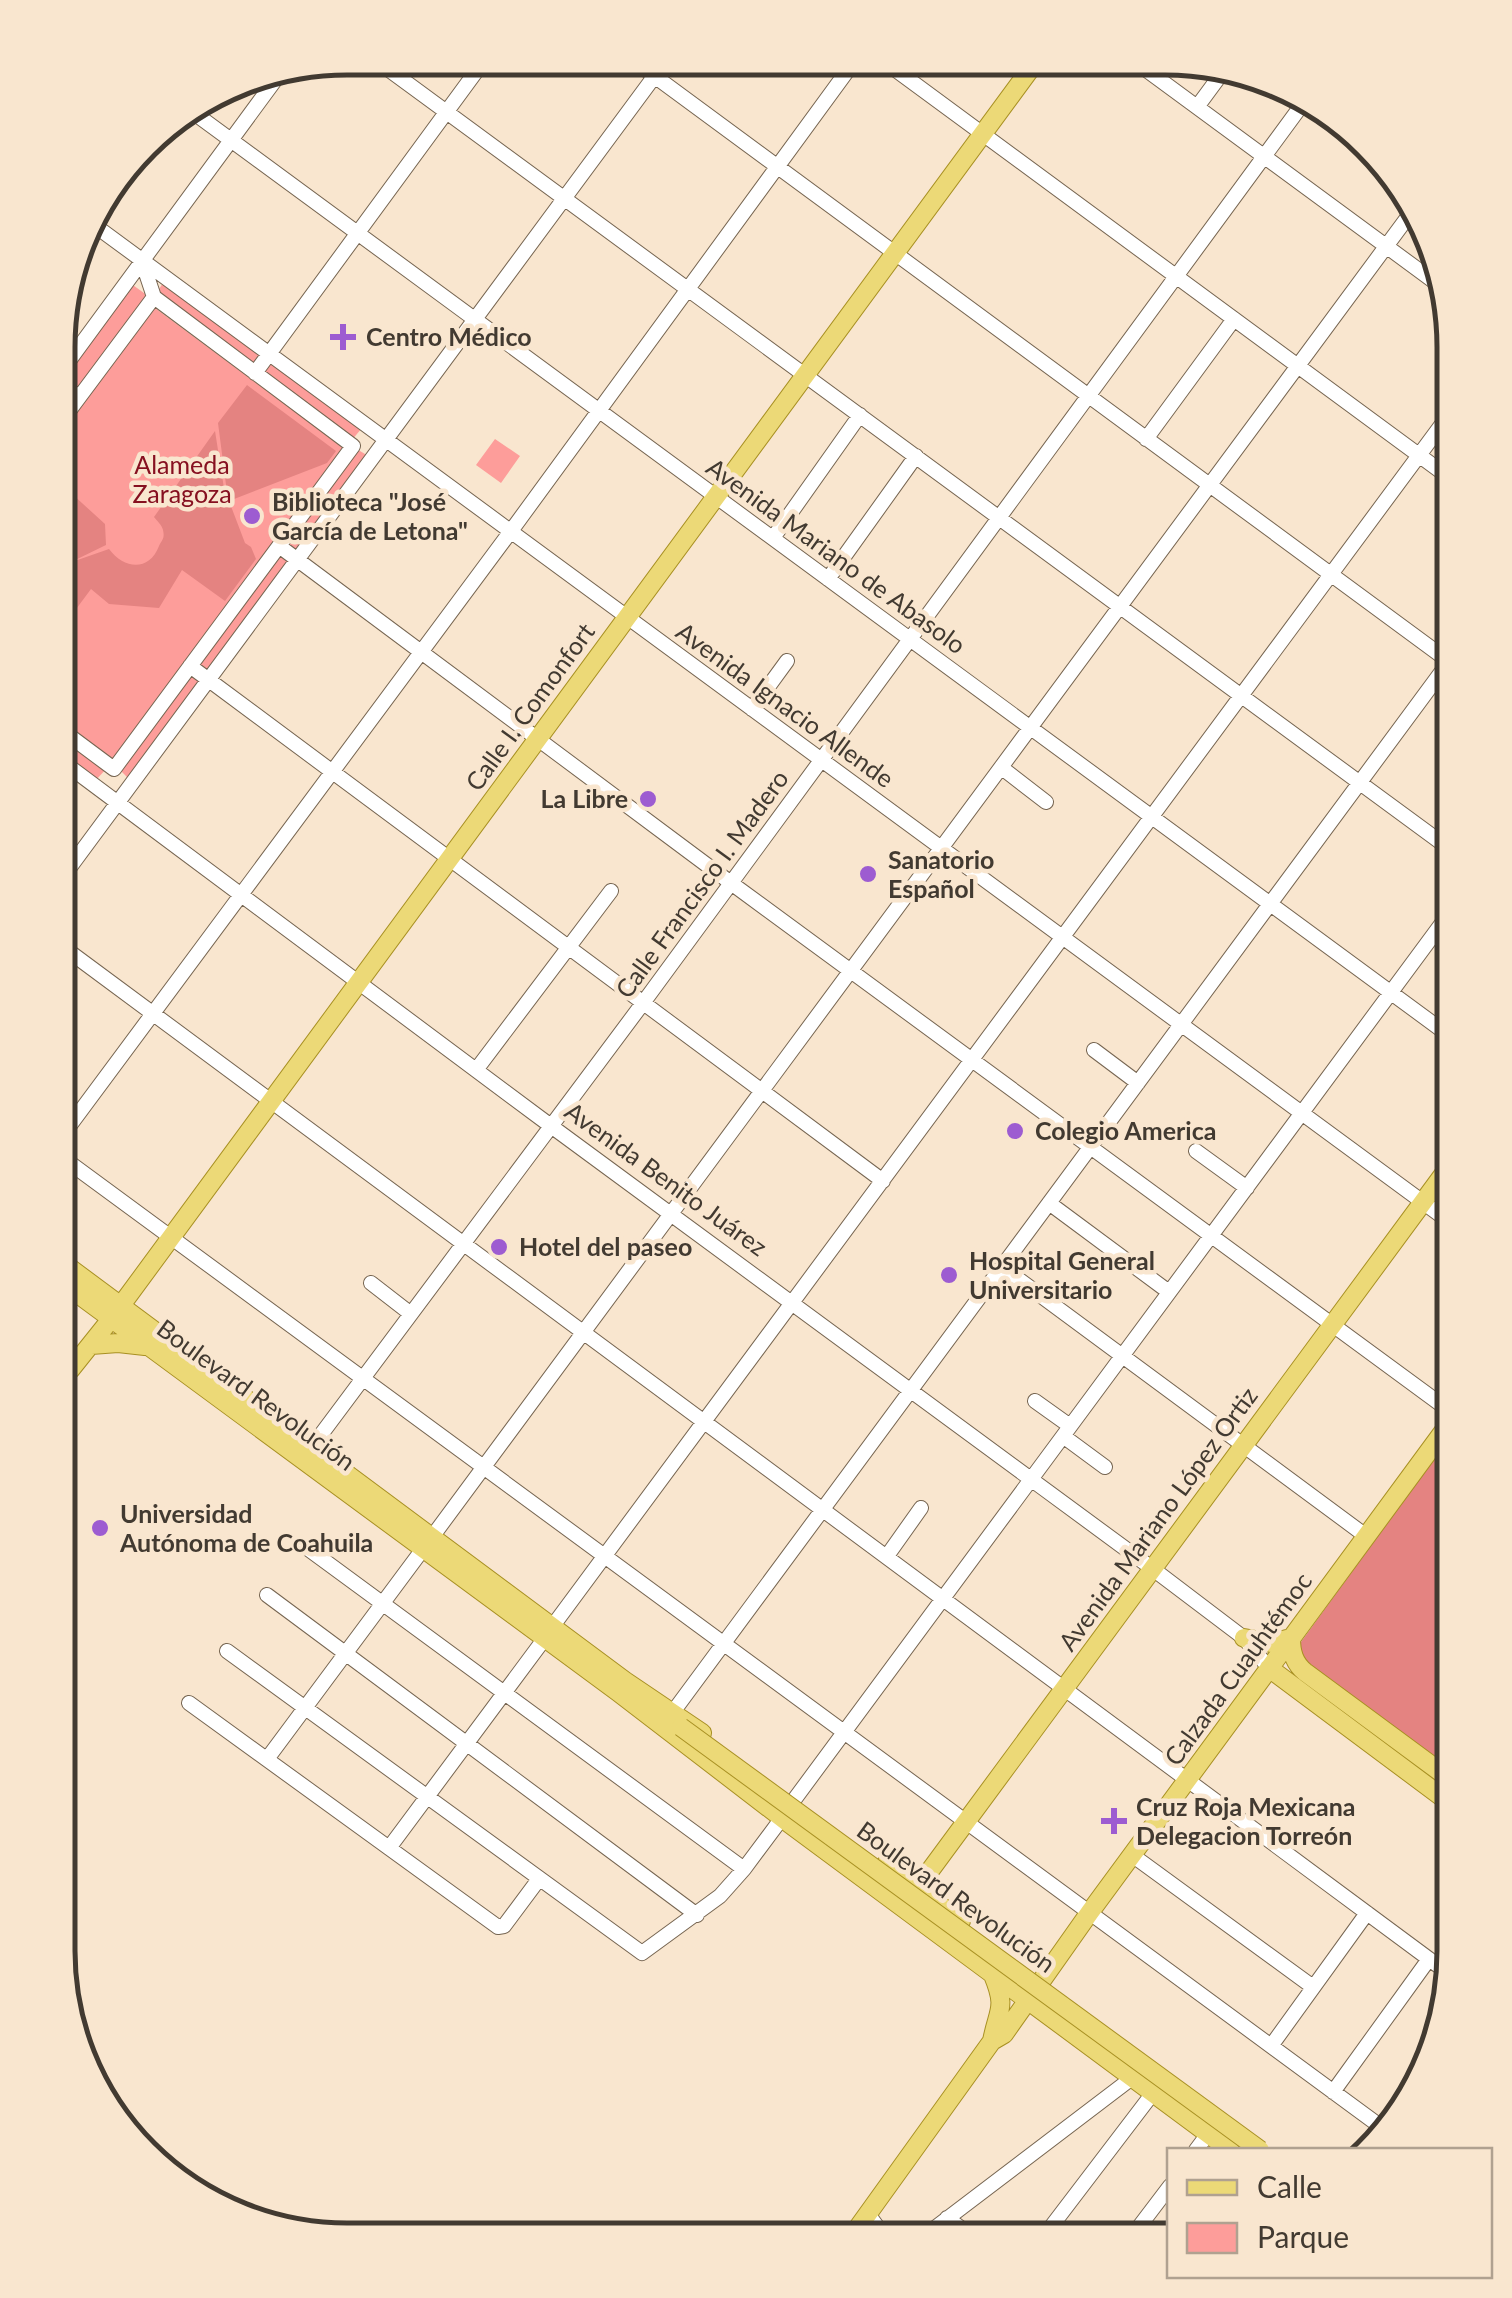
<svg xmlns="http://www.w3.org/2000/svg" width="1512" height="2298" font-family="Lato,sans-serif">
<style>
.green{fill:#fd9d9a}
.forest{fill:#e48381}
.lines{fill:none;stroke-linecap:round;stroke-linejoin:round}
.minor-casing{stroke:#766551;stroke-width:16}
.major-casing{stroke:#a89023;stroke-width:20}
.minor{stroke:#fff;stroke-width:14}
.major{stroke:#ecd977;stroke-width:18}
.major-bridge-casing{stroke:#a89023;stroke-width:20;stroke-linecap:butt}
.major-bridge{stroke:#ecd977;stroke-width:18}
.poi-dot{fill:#9d5cd1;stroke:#f9e6cf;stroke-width:4}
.labels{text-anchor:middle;stroke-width:9;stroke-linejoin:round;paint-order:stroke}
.poi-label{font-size:25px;font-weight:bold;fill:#423a31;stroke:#f9e6cf;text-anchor:start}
.park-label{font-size:25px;fill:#861020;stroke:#f9e6cf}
.street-label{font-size:25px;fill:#423a31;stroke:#f9e6cf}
.rim{fill:none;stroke:#423a31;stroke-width:5}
</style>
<rect width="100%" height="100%" fill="#f9e6cf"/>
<path class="green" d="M165,280L362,428L351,441L155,295Z
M130,283L151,298L78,392L60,377Z
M151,305L351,453L355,448L370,457L130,780L121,771L107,768L96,780L59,753L60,428Z
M495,439L520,456L501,483L476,465Z"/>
<path class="forest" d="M247,385L336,451L327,463L229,501L245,543L251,547L256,559L225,601L182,570L159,608L109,604L91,589L65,624L60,625V483L105,524L106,545L69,563L109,549C124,569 149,572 159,546C162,539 165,539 163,530C162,525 157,521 154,517L215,431L226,501L228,500L218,423Z
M1454,1431V1772L1293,1653Z"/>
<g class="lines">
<g class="minor-casing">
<path id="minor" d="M373,58L1454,852
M630,58L1454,665
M881,59L1454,481
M1133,60L1443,288
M1197,107L1225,69
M190,110L1454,1039
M90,222L1454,1225
M142,261L154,297
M60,373L284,68
M255,373L486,58
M60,384L79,397
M60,423L154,297
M1146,439L1234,319
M773,538L860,415
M279,546L731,883L1454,1414
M828,579L916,456
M190,666L883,1181
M752,709L787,661
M59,728L114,769L353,446L154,297
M59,759L551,1126L1153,1569L1244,1638L1269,1668
M1002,768L1046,802
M59,882L668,58
M59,944L1452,1976
M1094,1050L1138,1083
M476,1070L611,891
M59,1140L511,531L856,59
M1196,1151L1247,1188
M59,1155L1388,2132
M1049,1203L1169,1292
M1002,1267L1366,1536
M371,1283L411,1314
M1035,1401L1070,1426
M1063,1436L1105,1467
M311,1448L643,1003L1304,102
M432,1537L1413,210
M303,1545L744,1869
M887,1556L921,1508
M267,1595L697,1915
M552,1627L1454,408
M227,1651L642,1953L720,1896L744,1869L782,1818
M189,1703L498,1927L504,1926L539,1879
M673,1712L1454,655
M267,1759L423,1549
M794,1800L1454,907
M389,1848L545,1638
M1132,1855L1313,1987
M1271,2046L1367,1913
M1333,2092L1429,1959
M1196,2150L1208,2134
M868,2214L887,2240
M947,2218L977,2240
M919,2240L1132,2078
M1041,2240L1153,2093
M1129,2240L1170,2186"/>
</g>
<g class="major-casing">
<path id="major" d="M59,1260L625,1681L702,1733
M59,1280L618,1692L790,1824L1230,2150
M91,1345L118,1343L145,1346
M58,1380L71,1369L111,1319L1037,60
M1244,1638L1271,1643L1291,1638C1291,1652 1294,1663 1305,1672L1454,1782
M1269,1668L1454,1806
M885,1865L961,1921
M912,1895L1454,1160
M992,2041C998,2009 1007,2009 993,1975
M849,2240L992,2041L1004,2034L1090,1912L1454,1417"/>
</g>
<use href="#minor" class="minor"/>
<use href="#major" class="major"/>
<g class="major-bridge-casing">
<path id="major-bridge" d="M681,1727L1260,2150"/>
</g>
<use href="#major-bridge" class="major-bridge"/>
</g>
<g class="poi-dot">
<path d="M338 322h10v10h10v10h-10v10h-10v-10h-10v-10h10z"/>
<circle cx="252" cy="516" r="10"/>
<circle cx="648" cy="799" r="10"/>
<circle cx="868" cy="874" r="10"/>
<circle cx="1015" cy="1131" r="10"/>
<circle cx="499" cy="1247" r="10"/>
<circle cx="949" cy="1275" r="10"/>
<circle cx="100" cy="1528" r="10"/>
<path d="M1109 1806h10v10h10v10h-10v10h-10v-10h-10v-10h10z"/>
</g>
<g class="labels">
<g class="poi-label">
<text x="366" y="346">Centro Médico</text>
<text x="272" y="511">Biblioteca "José<tspan x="272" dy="29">García de Letona"</tspan></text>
<text x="628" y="808" text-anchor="end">La Libre</text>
<text x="888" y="869">Sanatorio<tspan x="888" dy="29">Español</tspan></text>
<text x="1035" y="1140">Colegio America</text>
<text x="519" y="1256">Hotel del paseo</text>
<text x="969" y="1270">Hospital General<tspan x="969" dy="29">Universitario</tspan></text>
<text x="120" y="1523">Universidad<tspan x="120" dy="29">Autónoma de Coahuila</tspan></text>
<text x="1136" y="1816">Cruz Roja Mexicana<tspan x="1136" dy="29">Delegacion Torreón</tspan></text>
</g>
<g class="park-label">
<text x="182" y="474">Alameda<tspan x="182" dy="29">Zaragoza</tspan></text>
</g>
<g class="street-label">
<text transform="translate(836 556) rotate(36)" y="9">Avenida Mariano de Abasolo</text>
<text transform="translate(785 705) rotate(36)" y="9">Avenida Ignacio Allende</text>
<text transform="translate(530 707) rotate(-54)" y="9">Calle I. Comonfort</text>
<text transform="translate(702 884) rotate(-54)" y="9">Calle Francisco I. Madero</text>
<text transform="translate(666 1179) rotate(36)" y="9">Avenida Benito Juárez</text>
<text transform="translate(256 1395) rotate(36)" y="9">Boulevard Revolución</text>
<text transform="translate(1158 1519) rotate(-54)" y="9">Avenida Mariano López Ortiz</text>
<text transform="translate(1238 1669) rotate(-54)" y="9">Calzada Cuauhtémoc</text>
<text transform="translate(956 1897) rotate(36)" y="9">Boulevard Revolución</text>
</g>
</g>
<path d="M0 0H1512V2298H0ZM347 75H1165A272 272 0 0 1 1437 347V1951A272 272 0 0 1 1165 2223H347A272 272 0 0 1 75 1951V347A272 272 0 0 1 347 75Z" fill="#f9e6cf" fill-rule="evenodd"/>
<path class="rim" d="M347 75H1165A272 272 0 0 1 1437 347V1951A272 272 0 0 1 1165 2223H347A272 272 0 0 1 75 1951V347A272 272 0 0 1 347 75Z"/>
<rect x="1167" y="2148" width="325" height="130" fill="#f9e6cf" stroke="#b0a190" stroke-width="2.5"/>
<rect x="1187" y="2180" width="50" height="15" fill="#ecd977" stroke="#b0a190" stroke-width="2.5"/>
<text x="1257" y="2198" font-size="30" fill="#423a31">Calle</text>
<rect x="1187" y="2223" width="50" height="30" fill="#fd9d9a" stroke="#b0a190" stroke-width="2.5"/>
<text x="1257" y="2248" font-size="30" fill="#423a31">Parque</text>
</svg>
